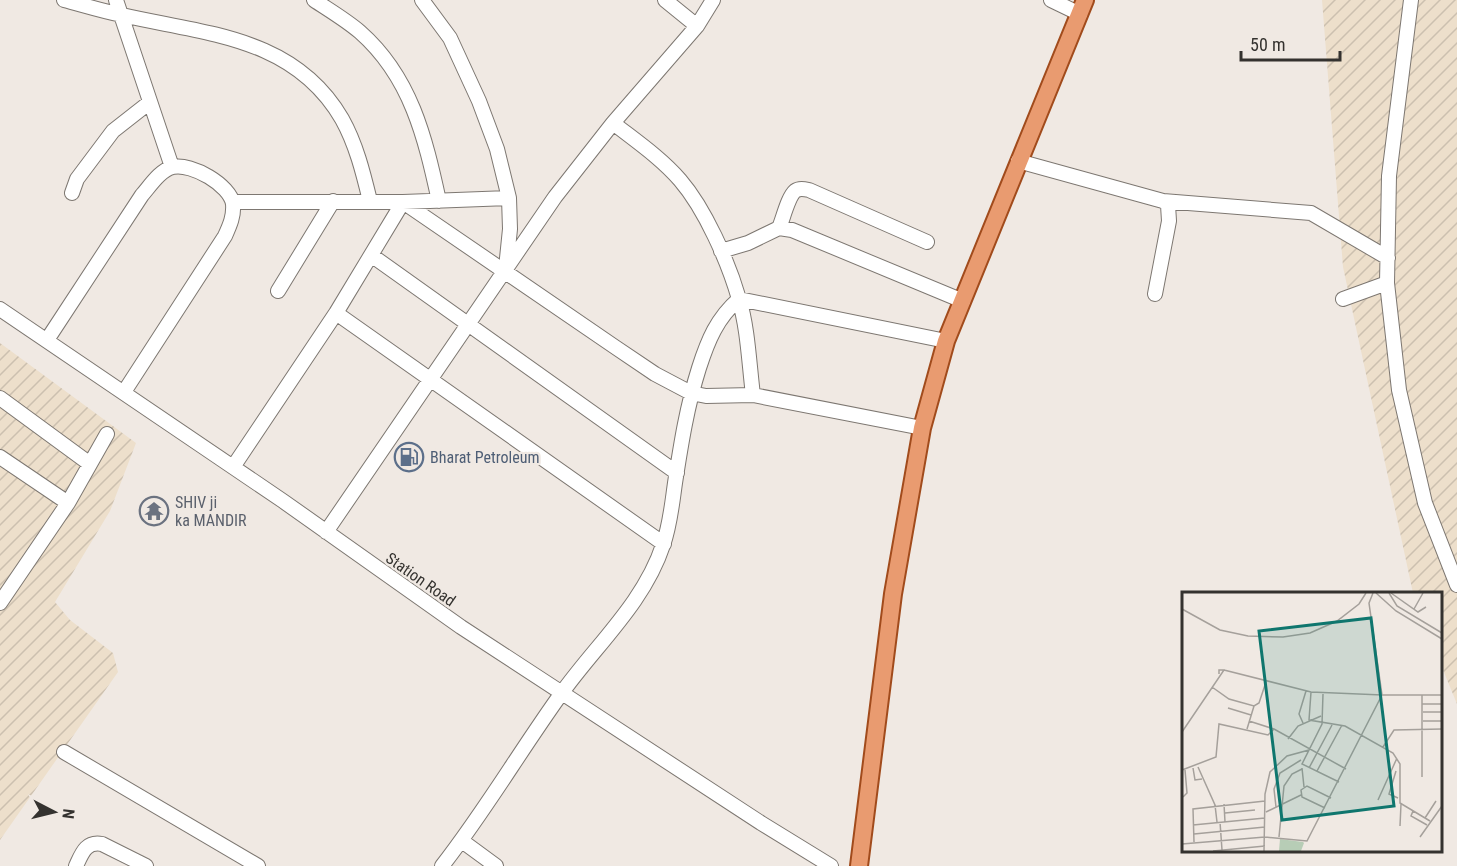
<svg xmlns="http://www.w3.org/2000/svg" width="1457" height="866" font-family="'Roboto Condensed',sans-serif">
<style>
.industrial{fill:url(#industrial-furrows)}
.lines{fill:none;stroke-linecap:round;stroke-linejoin:round}
.minor-casing{stroke:#7d7771;stroke-width:16}
.major-casing{stroke:#a14b1c;stroke-width:20}
.minor{stroke:#fff;stroke-width:14}
.major{stroke:#e99b70;stroke-width:16}
.labels{text-anchor:middle;stroke-width:4.5;stroke-linejoin:round;paint-order:stroke}
.service-label{font-size:16px;fill:#4e5e75;stroke:#f0e9e3;text-anchor:start}
.worship-label{font-size:16px;fill:#5b616d;stroke:#f0e9e3;text-anchor:start}
.street-label{font-size:16px;fill:#34322f;stroke:#f0e9e3}
.inset-road{fill:none;stroke:#a5a09b;stroke-width:1.5}
.view{fill:#0f766e;fill-opacity:0.15;stroke:#0f766e;stroke-width:3}
.inset-edge{fill:none;stroke:#34322f;stroke-width:3}
</style>
<defs>
<pattern id="industrial-furrows" width="10" height="10" patternUnits="userSpaceOnUse" patternTransform="scale(1.5)"><rect width="10" height="10" fill="#eddfcb"/><path d="M-1 1l2-2M0 10L10 0M9 11l2-2" fill="none" stroke="#ccc0af"/></pattern>
</defs>
<rect width="100%" height="100%" fill="#f0e9e3"/>
<path class="industrial" d="M1322,0H1457V704L1441,665L1440,593H1413L1343,267Z
M0,343L136,443L110,511L55,602L70,620L113,653L118,672L0,840Z"/>
<g class="lines">
<g class="minor-casing">
<path id="minor" d="M64,0C83,5 102,11 122,15C204,34 294,36 342,119C356,144 363,172 370,201
M116,0L172,167
M314,0C329,10 346,20 360,32C411,77 425,137 439,201
M422,0L450,38L479,101L497,149L509,198L510,229L506,268
M665,0L697,26
M1051,0L1080,14
M1411,0L1389,176L1387,283L1399,390L1425,503L1457,585
M613,123C636,141 661,158 680,180C705,209 728,261 739,299C748,329 749,363 753,395
M1018,161L1163,201L1168,205L1169,221L1155,294
M72,193L77,179L113,131L150,102
M1163,201L1311,213L1388,258
M233,202H403L509,198
M779,228C783,219 788,197 795,191C799,188 804,189 809,190L927,242
M721,251L748,243L779,228L792,230L963,301
M371,255L677,473
M278,291L333,201
M1343,299L1387,283
M0,309L283,501L461,627L761,823L831,866
M336,313L664,544
M47,340L142,195C150,186 160,170 173,167C192,163 230,185 233,204C234,216 230,225 225,236L124,392
M0,398L90,464
M0,457L68,503
M233,467L336,313L403,202L615,347L655,374L691,393L706,396L753,395L922,428
M326,532L555,197L613,123L697,26L713,0
M0,603L68,503L107,434
M64,752L258,866
M462,841L496,866
M76,866C82,853 86,841 102,844L146,866
M442,866C485,811 520,751 561,694C595,646 644,603 663,545C670,526 672,504 675,483C681,444 687,406 699,368C708,340 717,318 739,299L946,341"/>
</g>
<g class="major-casing">
<path id="major" d="M859,866L893,594L922,428L946,341L1085,0"/>
</g>
<use href="#minor" class="minor"/>
<use href="#major" class="major"/>
</g>
<defs>
<g id="fuel-ring" transform="scale(1.5)"><circle r="9.5" fill="#f0e9e3" stroke="#5c6f8a" stroke-width="1.5"/><path d="M-5.5-6h7V0h2V4h1.3V-2.5L3-4.5l.8-.8L6-3V5H2.5V1h-1V6h-7ZM-4.2-4.7v3.2H.2V-4.7Z" fill="#5c6f8a"/></g>
<g id="temple-ring" transform="scale(1.5)"><circle r="9.5" fill="#f0e9e3" stroke="#6b7280" stroke-width="1.5"/><path d="M0-6L5-2H3V0L6.5 2.5H4V6H1.5V3h-3V6H-4V2.5H-6.5L-3 0V-2H-5Z" fill="#6b7280"/></g>
</defs>
<g fill-rule="evenodd">
<use href="#fuel-ring" x="409" y="457"/>
<use href="#temple-ring" x="154" y="511"/>
</g>
<g class="labels">
<g class="service-label">
<text x="430" y="463">Bharat Petroleum</text>
</g>
<g class="worship-label">
<text x="175" y="508">SHIV ji<tspan x="175" dy="18">ka MANDIR</tspan></text>
</g>
<g class="street-label">
<text transform="translate(421 579) rotate(35)" y="6">Station Road</text>
</g>
</g>
<g transform="translate(1182 592)">
<rect width="260" height="260" fill="#f0e9e3"/>
<path d="M98,247L121,250L122,251L119,259H97Z" fill="#b7cdb6"/>
<path class="inset-road" d="M194,1L214,19L260,47M207,1L215,14L260,41M209,1L236,20L244,15M0,17L38,38L66,44L101,45L128,41L155,29L177,12L184,1M232,17L241,1M42,78L129,100L200,103L187,11L191,1M30,95L47,107L72,114L77,111L84,90M129,100L127,128L163,134L211,161L218,172V211L248,229M141,102L140,132L120,172L157,190M240,112H260M46,116L69,123M241,120H260M67,129L92,137L164,177M241,129H260M121,131L117,122L124,99M65,137L72,114M0,140L42,78H37V82M106,147L116,134L139,124M201,155L212,138L260,137M16,175L33,213L35,230M11,176L13,188L20,187M120,176L122,195M127,176L150,133M0,178L34,165L37,132L86,143L92,137M135,179L160,133M214,179L207,202L216,206M240,185V103M1,205L5,201L3,178M196,208L215,166M42,212L43,230M94,215L92,197L98,181L119,168M143,216L120,205L119,198L125,194L149,206M231,219L229,224L245,233M84,220L119,203M43,221L73,218M243,226L254,209M38,230L40,258M11,233L83,226M218,234L219,212M12,242L83,235M97,245L102,194L110,182L120,177M238,245L260,214M12,250L11,217L83,209M0,252L83,245L125,249L200,103H260M31,259L83,254M82,259L83,202L88,180L105,164L127,158"/>
<path class="view" d="M189,26L212,214L100,228L77,39Z"/>
<rect width="260" height="260" class="inset-edge"/>
</g>
<g transform="translate(54 812) rotate(97)" stroke="#f0e9e3" stroke-width="4.5" paint-order="stroke">
<path d="M0-4.5L10 22L0 15L-10 22Z" fill="#34322f"/>
<text y="-9" font-size="16" font-weight="bold" text-anchor="middle" fill="#34322f">N</text>
</g>
<path d="M1241 51v9h99v-9" fill="none" stroke="#34322f" stroke-width="3"/>
<text x="1250" y="51" font-size="18" fill="#34322f" stroke="#f0e9e3" stroke-width="4.5" paint-order="stroke">50 m</text>
</svg>
